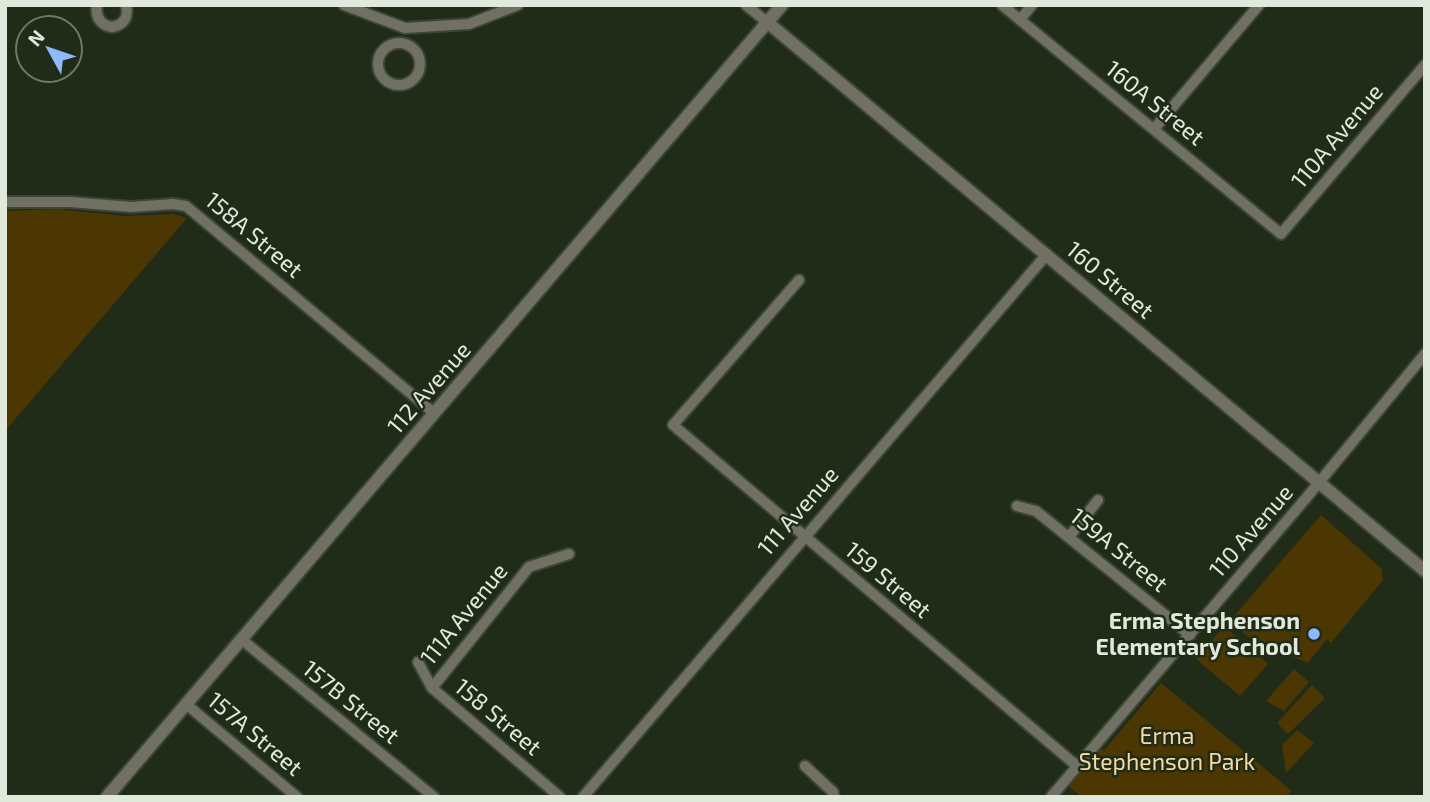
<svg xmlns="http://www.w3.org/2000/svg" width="1430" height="802" font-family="'Exo 2',sans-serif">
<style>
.green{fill:#4c3602}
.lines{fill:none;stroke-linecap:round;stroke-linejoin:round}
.minor-casing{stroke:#3b4633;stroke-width:14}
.tertiary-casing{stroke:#3b4633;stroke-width:16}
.minor{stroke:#707064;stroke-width:10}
.tertiary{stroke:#707064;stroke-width:12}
.poi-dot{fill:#8fb8fd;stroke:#202c18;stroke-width:2.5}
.labels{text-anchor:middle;stroke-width:5;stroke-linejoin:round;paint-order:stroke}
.street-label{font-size:23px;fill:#e1e9dc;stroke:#202c18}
.poi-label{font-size:23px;font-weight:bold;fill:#e1e9dc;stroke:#202c18;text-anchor:end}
.park-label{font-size:23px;fill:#f8d9a2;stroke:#202c18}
</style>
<rect width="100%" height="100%" fill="#202c18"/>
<path class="green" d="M57,209L124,216L173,214L187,218L5,431V211Z
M1321,515L1382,569L1383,580L1331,643L1327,639L1308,663L1254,641L1229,622Z
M1224,626L1268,664L1240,696L1196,659Z
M1294,669L1309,682L1284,711L1266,701Z
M1161,683L1292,791L1286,797H1082L1068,786L1097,751L1105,749Z
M1312,685L1325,698L1288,734L1277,723Z
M1297,730L1314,743L1286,773L1282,745Z"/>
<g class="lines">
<g class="minor-casing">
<path id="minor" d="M97,5C95,17 100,25 112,27C124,25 129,17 126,5
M344,5L405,28L469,24L518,5
M746,5L767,22
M1002,5L1281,234L1425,65
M1020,20L1032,5
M378 64a21 21 0 1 1 42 0a21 21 0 1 1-42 0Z
M1154,129L1259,5
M5,202H70L131,207L173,204L186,206L434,413
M799,280L673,425L1077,766
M1017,506L1036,511L1190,635
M1069,537L1098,500
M241,639L434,797
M418,662L432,688L560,797
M432,688L529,567L569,554
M186,704L297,797
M805,766L833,792L834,797
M583,797L1047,254
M1051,797L1307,497L1425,354"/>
</g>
<g class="tertiary-casing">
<path id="tertiary" d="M767,22L1425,571
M107,797L782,5"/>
</g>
<use href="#minor" class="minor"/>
<use href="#tertiary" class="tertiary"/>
</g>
<circle class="poi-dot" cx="1314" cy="634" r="7"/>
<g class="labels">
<g class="street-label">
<text transform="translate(1155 103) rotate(39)" y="8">160A Street</text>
<text transform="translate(1337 136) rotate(-50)" y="8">110A Avenue</text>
<text transform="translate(254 235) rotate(40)" y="8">158A Street</text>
<text transform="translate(1110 280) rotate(40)" y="8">160 Street</text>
<text transform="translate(429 388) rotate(-49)" y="8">112 Avenue</text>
<text transform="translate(798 511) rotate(-49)" y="8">111 Avenue</text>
<text transform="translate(1251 531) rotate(-49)" y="8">110 Avenue</text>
<text transform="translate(1119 550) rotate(39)" y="8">159A Street</text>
<text transform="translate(888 580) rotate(40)" y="8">159 Street</text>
<text transform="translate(464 614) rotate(-51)" y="8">111A Avenue</text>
<text transform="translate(351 702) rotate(39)" y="8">157B Street</text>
<text transform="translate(498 717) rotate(40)" y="8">158 Street</text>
<text transform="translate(255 734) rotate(40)" y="8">157A Street</text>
</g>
<g class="poi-label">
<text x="1300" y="629">Erma Stephenson<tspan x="1300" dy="26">Elementary School</tspan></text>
</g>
<g class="park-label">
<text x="1167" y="744">Erma<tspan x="1167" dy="26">Stephenson Park</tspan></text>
</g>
</g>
<rect width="1430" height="802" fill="none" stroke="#e1e9dc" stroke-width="14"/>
<g transform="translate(49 49) rotate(310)"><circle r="33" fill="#202c18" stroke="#6d7866" stroke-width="2"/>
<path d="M0-5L12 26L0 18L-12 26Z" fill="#8fb8fd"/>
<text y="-10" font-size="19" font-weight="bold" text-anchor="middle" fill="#e1e9dc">N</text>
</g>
</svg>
